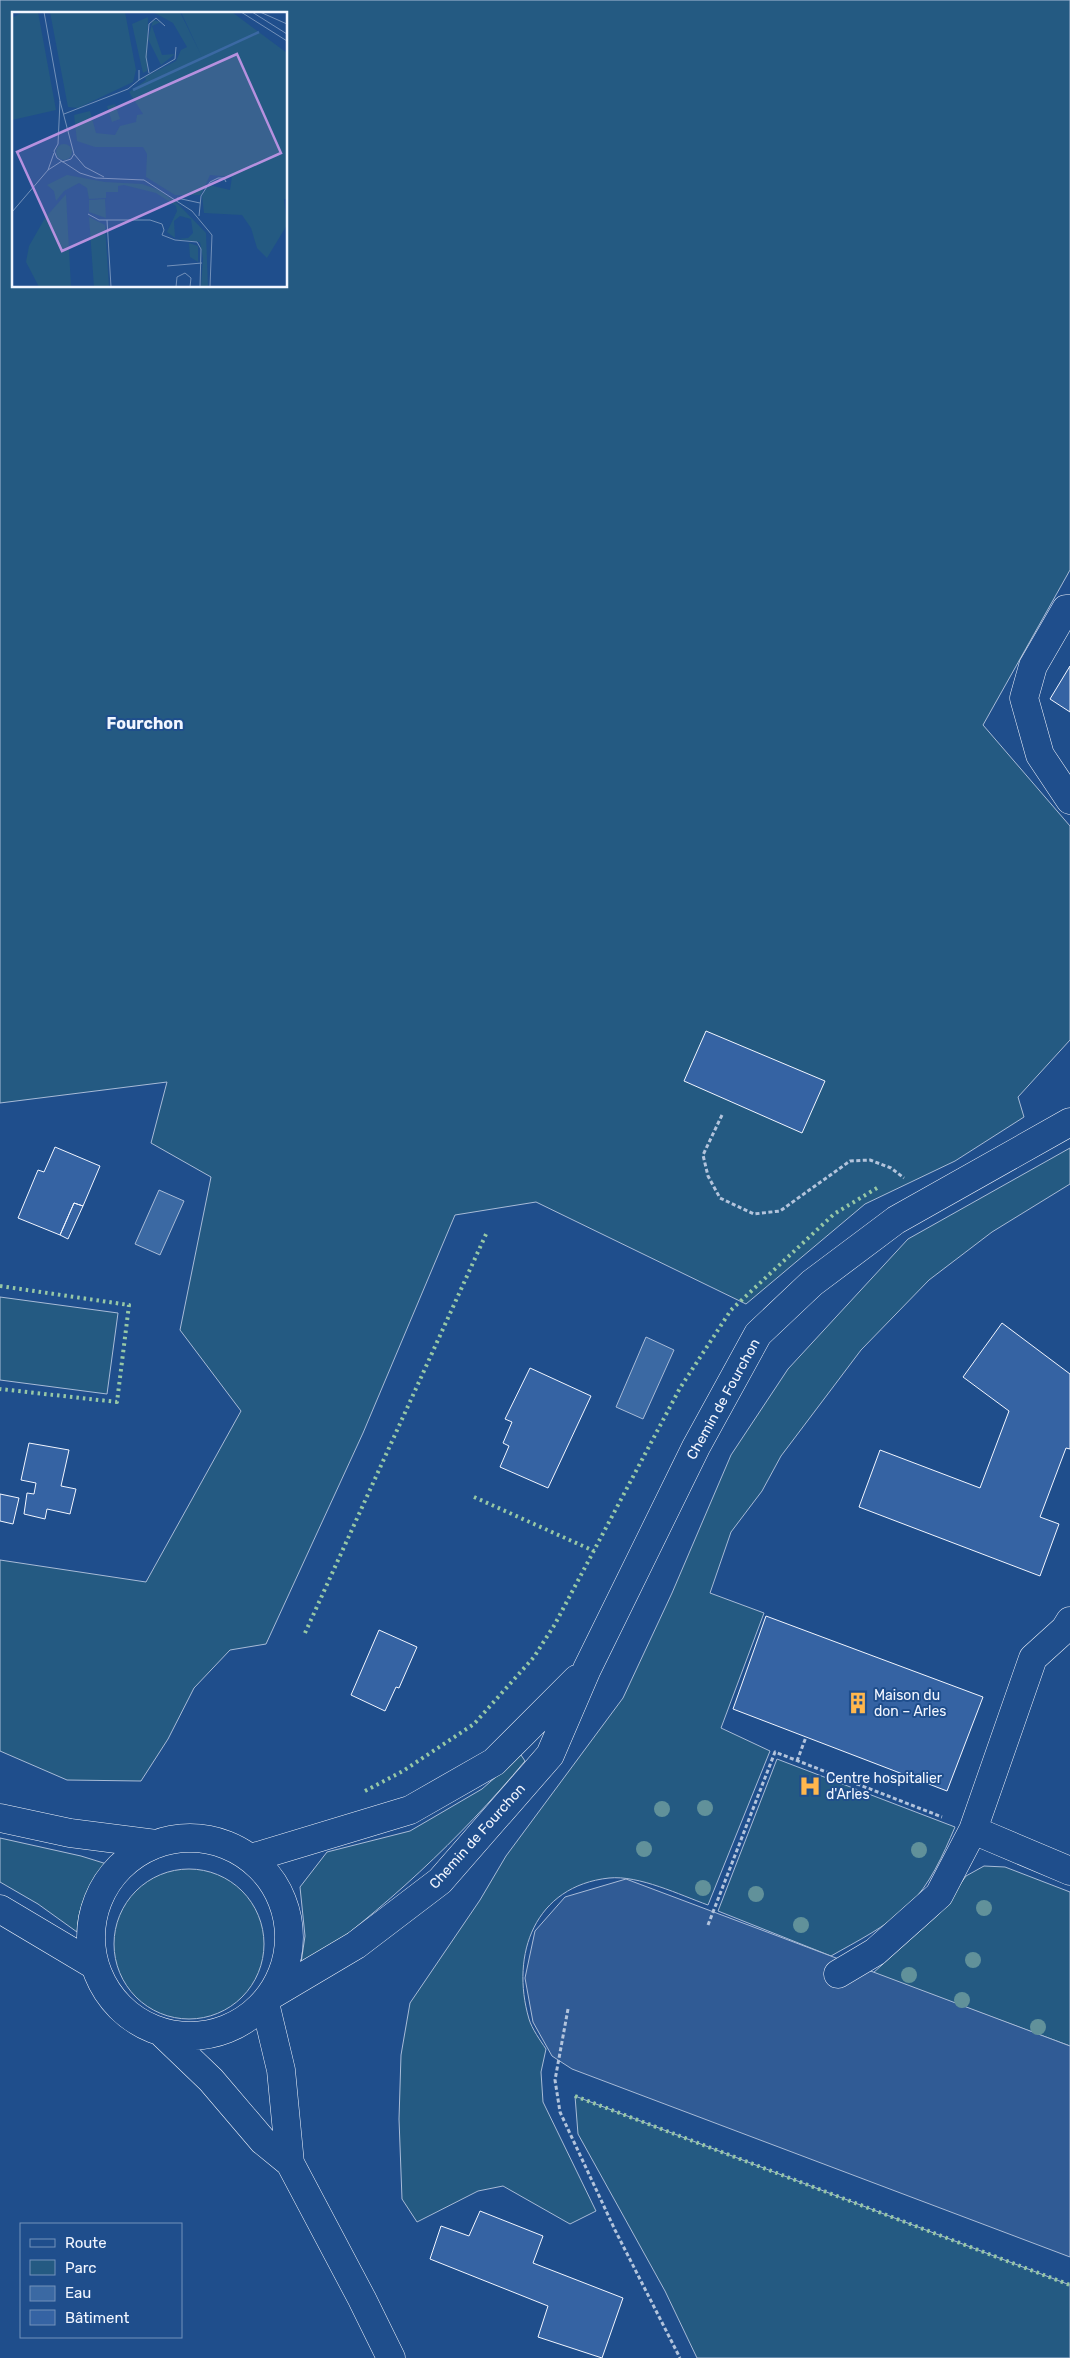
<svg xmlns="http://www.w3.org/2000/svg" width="1070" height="2358" font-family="Rubik,sans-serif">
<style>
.green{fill:#245a82;stroke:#a8bbd7;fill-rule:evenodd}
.parking{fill:#305b95;stroke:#a8bbd7}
.water{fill:#3b69a3;stroke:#a8bbd7}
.building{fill:#3563a3;stroke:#f2f6ff}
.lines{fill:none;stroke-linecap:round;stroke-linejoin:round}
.minor-casing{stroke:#f2f6ff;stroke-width:29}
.path{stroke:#b3c4dc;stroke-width:3;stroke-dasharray:4 2.5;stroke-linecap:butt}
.minor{stroke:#1f4e8c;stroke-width:28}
.hedge{stroke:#97c8a6;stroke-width:4;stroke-dasharray:2.5 4;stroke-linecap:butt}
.tree{fill:#61919a}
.labels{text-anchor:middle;stroke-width:4;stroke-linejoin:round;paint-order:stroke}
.street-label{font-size:14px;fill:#f2f6ff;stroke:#1f4e8c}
.poi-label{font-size:14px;fill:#f2f6ff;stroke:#1f4e8c;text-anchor:start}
.quarter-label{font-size:16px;font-weight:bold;fill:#f2f6ff;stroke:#1f4e8c}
.inset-river{fill:none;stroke:#3b69a3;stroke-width:2.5}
.inset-road{fill:none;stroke:#7391ba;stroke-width:1}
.view{fill:#b691df;fill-opacity:0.15;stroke:#b691df;stroke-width:2.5}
.inset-edge{fill:none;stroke:#f2f6ff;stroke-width:2.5}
</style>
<rect width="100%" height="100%" fill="#1f4e8c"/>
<path class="green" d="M0,0H1070V570L983,725L1070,826V1040L1018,1097L1024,1117L955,1161L865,1204L746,1304L536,1202L455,1215L363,1433L266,1644L230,1650L194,1688L168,1739L141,1781L67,1780L0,1751V1560L146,1582L241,1411L180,1330L211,1177L151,1143L167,1082L0,1103ZM14,14H286V286H14Z
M1070,1148V1184L992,1232L929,1280L861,1350L781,1456L762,1491L731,1532L710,1593L764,1613L721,1728L770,1751L708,1905C680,1895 639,1875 609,1878C535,1886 510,1954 529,2019C532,2029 540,2040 546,2049L541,2072L543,2102L596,2211L570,2224L503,2186L478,2191L417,2222L402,2199L399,2119L401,2055L410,2003L480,1900L506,1856L623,1698L672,1593L731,1455L788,1369L908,1239Z
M0,1297L118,1313L107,1394L0,1380Z
M521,1755L525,1761C460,1839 383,1910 300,1970L305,1936L300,1887L327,1852L410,1831L482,1789Z
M777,1759L955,1827C943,1855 930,1885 908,1906C886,1927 857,1941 831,1956L718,1911Z
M0,1838L81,1856L110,1865C89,1890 79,1899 77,1932L38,1904L0,1882Z
M984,1866L1005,1867L1070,1892V2046L873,1973L939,1914L966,1876Z
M114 1944a75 75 0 1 1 150 0a75 75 0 1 1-150 0Z
M575,2096L1070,2285V2358H697L665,2291L578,2134Z"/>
<path class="parking" d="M626,1879L1070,2046V2257L572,2069L552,2056L533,2022L525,1978L535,1931L565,1897Z"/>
<path class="water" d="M159,1190L184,1201L160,1255L135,1244Z
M646,1337L674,1350L643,1419L616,1407Z"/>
<path class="building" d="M1070,666V712L1050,699Z
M706,1031L825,1081L802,1133L684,1081Z
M55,1147L100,1166L83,1206L74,1203L60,1235L18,1218L38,1170L44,1172Z
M74,1203L83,1206L68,1239L60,1235Z
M1002,1323L1070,1374V1449L1066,1448L1040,1517L1059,1524L1040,1576L859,1507L880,1450L980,1488L1009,1411L963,1377Z
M530,1368L591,1396L548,1488L500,1467L509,1446L503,1443L512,1422L505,1419Z
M29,1443L69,1450L61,1486L76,1489L70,1514L47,1509L45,1519L24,1514L27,1493L34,1494L36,1483L21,1480Z
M0,1494L19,1498L13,1524L0,1521Z
M766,1616L983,1697L947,1791L733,1709Z
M379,1630L417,1647L399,1688L396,1687L385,1711L351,1695Z
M480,2211L543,2236L533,2263L623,2298L602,2358L538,2337L548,2306L430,2259L441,2226L469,2236Z"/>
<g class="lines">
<g class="minor-casing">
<path id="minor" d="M1070,609H1066L1033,666L1024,698L1040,755L1070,800
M0,1818L70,1833L156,1844
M973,1830L1070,1871
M91 1937a99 99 0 1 1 198 0a99 99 0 1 1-198 0Z
M251,1858L410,1810L494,1762L577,1679
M0,1909L94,1965
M838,1974L875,1952L939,1895L973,1830L1033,1658L1065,1629L1070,1621
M270,1996L356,1945L440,1881L550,1755L587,1669L696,1447L758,1334L812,1283L896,1220L1070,1122
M265,2003L281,2070L290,2163L362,2299L391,2358
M162,2033L211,2080L263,2141L290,2163"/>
</g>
<path class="path" d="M722,1115L703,1155L708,1176L720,1198L754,1214L780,1211L850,1161L870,1160L891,1168L904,1178
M797,1761L806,1737
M708,1925L775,1752L942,1817
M568,2009L555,2080L560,2112L615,2230L680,2358"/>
<use href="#minor" class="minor"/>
<path class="hedge" d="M0,1286L129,1305L117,1402L0,1389
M474,1497L594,1551
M305,1633L487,1232
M365,1791L403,1771L474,1724L534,1657L555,1624L680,1388L731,1310L834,1214L877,1188
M575,2096L1070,2285"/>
</g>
<g class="tree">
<circle cx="705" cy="1808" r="8"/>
<circle cx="662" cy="1809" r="8"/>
<circle cx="644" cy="1849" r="8"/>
<circle cx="919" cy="1850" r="8"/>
<circle cx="703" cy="1888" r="8"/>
<circle cx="756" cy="1894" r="8"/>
<circle cx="984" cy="1908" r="8"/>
<circle cx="801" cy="1925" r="8"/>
<circle cx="973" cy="1960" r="8"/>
<circle cx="909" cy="1975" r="8"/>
<circle cx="962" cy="2000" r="8"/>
<circle cx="1038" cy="2027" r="8"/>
</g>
<defs>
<g id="building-bare" transform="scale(1.725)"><path d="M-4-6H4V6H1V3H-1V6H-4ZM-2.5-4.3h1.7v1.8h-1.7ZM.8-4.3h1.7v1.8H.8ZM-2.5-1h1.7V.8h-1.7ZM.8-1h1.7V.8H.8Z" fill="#ffb74d" stroke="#1f4e8c" stroke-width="2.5" paint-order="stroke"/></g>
<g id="hospital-bare" transform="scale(1.725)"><path d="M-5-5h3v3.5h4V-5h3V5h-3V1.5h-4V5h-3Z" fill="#ffb74d" stroke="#1f4e8c" stroke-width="2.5" paint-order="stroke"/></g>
</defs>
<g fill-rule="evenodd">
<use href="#building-bare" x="858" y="1703"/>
<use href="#hospital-bare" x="810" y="1786"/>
</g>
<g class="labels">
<g class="street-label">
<text transform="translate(723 1399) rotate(-61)" y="5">Chemin de Fourchon</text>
<text transform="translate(477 1836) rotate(-48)" y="5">Chemin de Fourchon</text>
</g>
<g class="poi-label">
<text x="874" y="1700">Maison du<tspan x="874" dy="16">don – Arles</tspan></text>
<text x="826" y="1783">Centre hospitalier<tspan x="826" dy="16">d'Arles</tspan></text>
</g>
<g class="quarter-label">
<text x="145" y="729">Fourchon</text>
</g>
</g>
<g transform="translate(12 12)">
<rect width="275" height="275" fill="#1f4e8c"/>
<path d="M11,0H26L44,98L0,108V6ZM38,0H113L124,58L121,70L66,96L56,95ZM141,0H168L189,43L169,0H220L275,41V187H272L275,213L255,246L245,236L239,216L230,203L192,201L190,183L197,173L218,178L220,165L198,163L189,183H163L134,165L135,142L131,135H83L65,129L62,103L78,99L84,121L103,123L108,114L124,110L125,103L131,102L117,80L134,68L133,65L164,49L169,38L175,35L161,11ZM136,5L135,59L131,61L120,12ZM141,8L149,10L140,14L150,43L163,42L149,53L136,27ZM103,92L108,107L100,110L95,94ZM44 140a8 8 0 1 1 16 0a8 8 0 1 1-16 0ZM55,163L93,170L130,172L147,178L166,192L194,221L196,275H189L191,247L188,230L165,227L176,226L181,221L179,207L168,204L162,209L163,226L155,220L165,199L164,194L144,181L112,173L106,174V180H94V186L77,187L75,176L67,171L52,179L44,189L42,179L35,173ZM54,182L59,275H27L14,250L17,234L33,206ZM93,187L94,206L77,200V188ZM77,205L93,213L97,275H82ZM177,231L186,234V250L178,245Z" fill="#245a82"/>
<path class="inset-river" d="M121,78L247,20"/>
<path class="inset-road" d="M32,0L48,89L62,142L73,155L92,165M229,0L275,29M240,0L275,22M248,0L275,12M137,61L134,45L137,12L144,6L153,14M127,68L163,47L164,35M48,89L46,132L42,139L45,146L68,161L84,166L132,168L180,199L200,223L198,275M52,102L116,77L127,68V58M50,150L59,147L62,142M36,158L50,149M165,186L188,191M0,200L36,158L42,141M76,202L87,208H138L150,212L152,218L150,223L163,228L185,230L189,237L188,275M187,204L189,184L198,170L206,166H212L214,170M95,208L99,275M155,254L190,251M164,275L165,265L173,261L179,266L178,275"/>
<path class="view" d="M225,42L269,141L50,239L5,140Z"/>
<rect width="275" height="275" class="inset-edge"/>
</g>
<rect x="20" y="2223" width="162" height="115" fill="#1f4e8c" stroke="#7391ba"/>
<rect x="30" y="2239" width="25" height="8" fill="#1f4e8c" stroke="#7391ba"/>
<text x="65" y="2248" font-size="15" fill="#f2f6ff">Route</text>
<rect x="30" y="2260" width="25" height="15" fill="#245a82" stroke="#7391ba"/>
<text x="65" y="2273" font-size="15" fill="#f2f6ff">Parc</text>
<rect x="30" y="2286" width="25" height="15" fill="#3b69a3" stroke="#7391ba"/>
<text x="65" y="2298" font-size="15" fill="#f2f6ff">Eau</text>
<rect x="30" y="2310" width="25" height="15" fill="#3563a3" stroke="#7391ba"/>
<text x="65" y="2323" font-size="15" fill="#f2f6ff">Bâtiment</text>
</svg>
